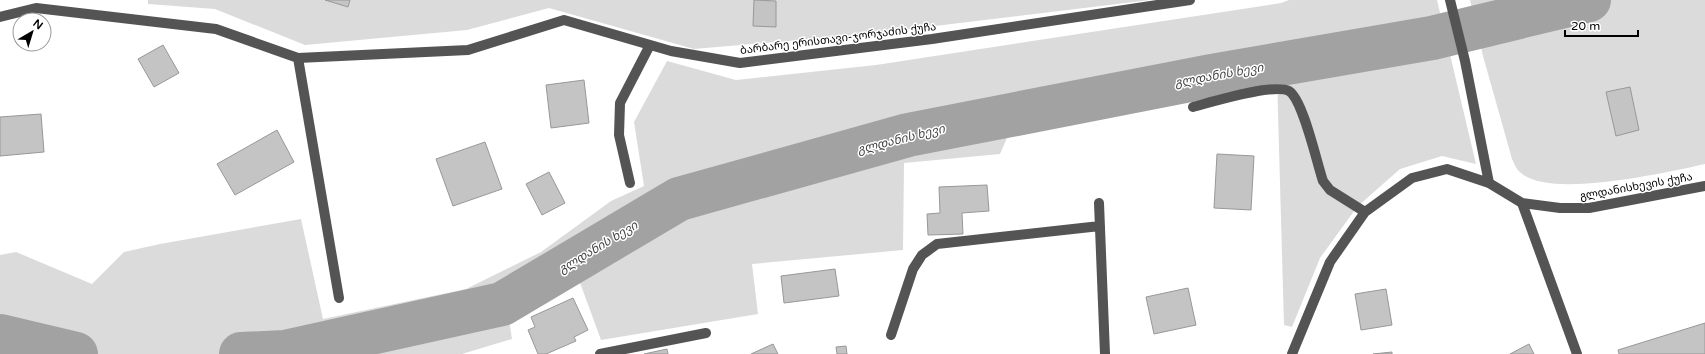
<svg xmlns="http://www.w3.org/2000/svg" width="1705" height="354" font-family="'Varela Round','Noto Sans Georgian',sans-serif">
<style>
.green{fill:#dbdbdb}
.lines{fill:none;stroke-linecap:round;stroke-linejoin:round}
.river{stroke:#a2a2a2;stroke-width:44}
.building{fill:#c4c4c4;stroke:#989898}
.minor{stroke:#545454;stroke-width:10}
.labels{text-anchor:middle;stroke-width:3;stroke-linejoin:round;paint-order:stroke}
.street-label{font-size:11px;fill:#000;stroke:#fff}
.water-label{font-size:12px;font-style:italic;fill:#434343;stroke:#fff}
</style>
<rect width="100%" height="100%" fill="#fff"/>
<path class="green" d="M148,0H1150L860,35L694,49L549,8L467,30L305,45L215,9L148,4Z
M1289,0H1437L1476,164L1442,156L1400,169L1357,207L1320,258L1292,327L1284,325L1277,77L1013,124L1000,154L904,163L903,250L752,264L758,314L601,340L579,280L507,307L512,339L462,354H0V255L16,252L92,284L124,252L160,244L301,219L323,319L466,289L541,252L611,201L644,186L634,122L667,61L736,80L876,65L1281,3Z
M1470,0H1705V164C1669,172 1547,200 1520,172C1516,169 1514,163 1512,159L1483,56Z"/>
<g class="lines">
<path class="river" d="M0,336L76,354
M241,354L285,352L502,304L679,199L908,135L1211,76L1432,38L1589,0"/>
</g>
<path class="building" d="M325,0H350L348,7Z
M754,0L776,1V27L753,26Z
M163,45L179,73L154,87L138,59Z
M584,80L589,123L551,128L546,85Z
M1630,87L1639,130L1616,136L1606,92Z
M41,114L44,152L0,156V117Z
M277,130L294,162L235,195L217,164Z
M485,142L502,189L453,206L436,159Z
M1217,154L1254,156L1251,210L1214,208Z
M549,172L565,203L542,215L526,184Z
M987,185L989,211L962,213L963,234L928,235L927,214L940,213L939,187Z
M835,269L839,296L784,303L781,276Z
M1188,288L1196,325L1154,334L1146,297Z
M1386,289L1392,325L1361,330L1355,294Z
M573,298L588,330L574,337L576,341L546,354H538L528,330L535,327L531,317Z
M1705,323V354H1619L1618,350Z
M773,344L778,354H751Z
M1529,344L1534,354H1510Z
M846,346L847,354H837L836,347Z
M667,349L668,354H644Z
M1392,352V354H1373Z"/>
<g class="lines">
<path class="minor" d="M1450,0L1465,61L1489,183
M0,17L36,8L216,29L298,58L468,50L564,20L671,51L740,63L932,39L1190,0
M298,58L339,298
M1193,107C1212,102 1273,83 1289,91C1303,99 1317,164 1323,181L1330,190L1365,212
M630,183L619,135L620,103L650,45
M1099,203L1105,354
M1522,203L1560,208H1589L1705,186
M891,335L913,269L922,255L937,244L1100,226
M600,354L706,333
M1292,354L1330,262L1365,212L1412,178L1447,169L1489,183L1522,203L1577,354"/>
</g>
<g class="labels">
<g class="street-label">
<text transform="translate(838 38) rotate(-7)" y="4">ბარბარე ერისთავი-ჯორჯაძის ქუჩა</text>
<text transform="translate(1636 186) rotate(-10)" y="4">გლდანისხევის ქუჩა</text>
</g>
<g class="water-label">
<text transform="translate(1219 75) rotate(-10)" y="4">გლდანის ხევი</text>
<text transform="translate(901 139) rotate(-14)" y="4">გლდანის ხევი</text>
<text transform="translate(598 247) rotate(-31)" y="4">გლდანის ხევი</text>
</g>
</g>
<g transform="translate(32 32) rotate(38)"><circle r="19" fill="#ffffff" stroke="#999999"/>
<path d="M0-3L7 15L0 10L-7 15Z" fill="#000000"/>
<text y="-6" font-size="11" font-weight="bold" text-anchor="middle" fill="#000000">N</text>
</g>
<path d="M1565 30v6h73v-6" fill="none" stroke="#000000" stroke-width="2"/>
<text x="1571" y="30" font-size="12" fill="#000000" stroke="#ffffff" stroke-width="3" paint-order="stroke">20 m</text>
</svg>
